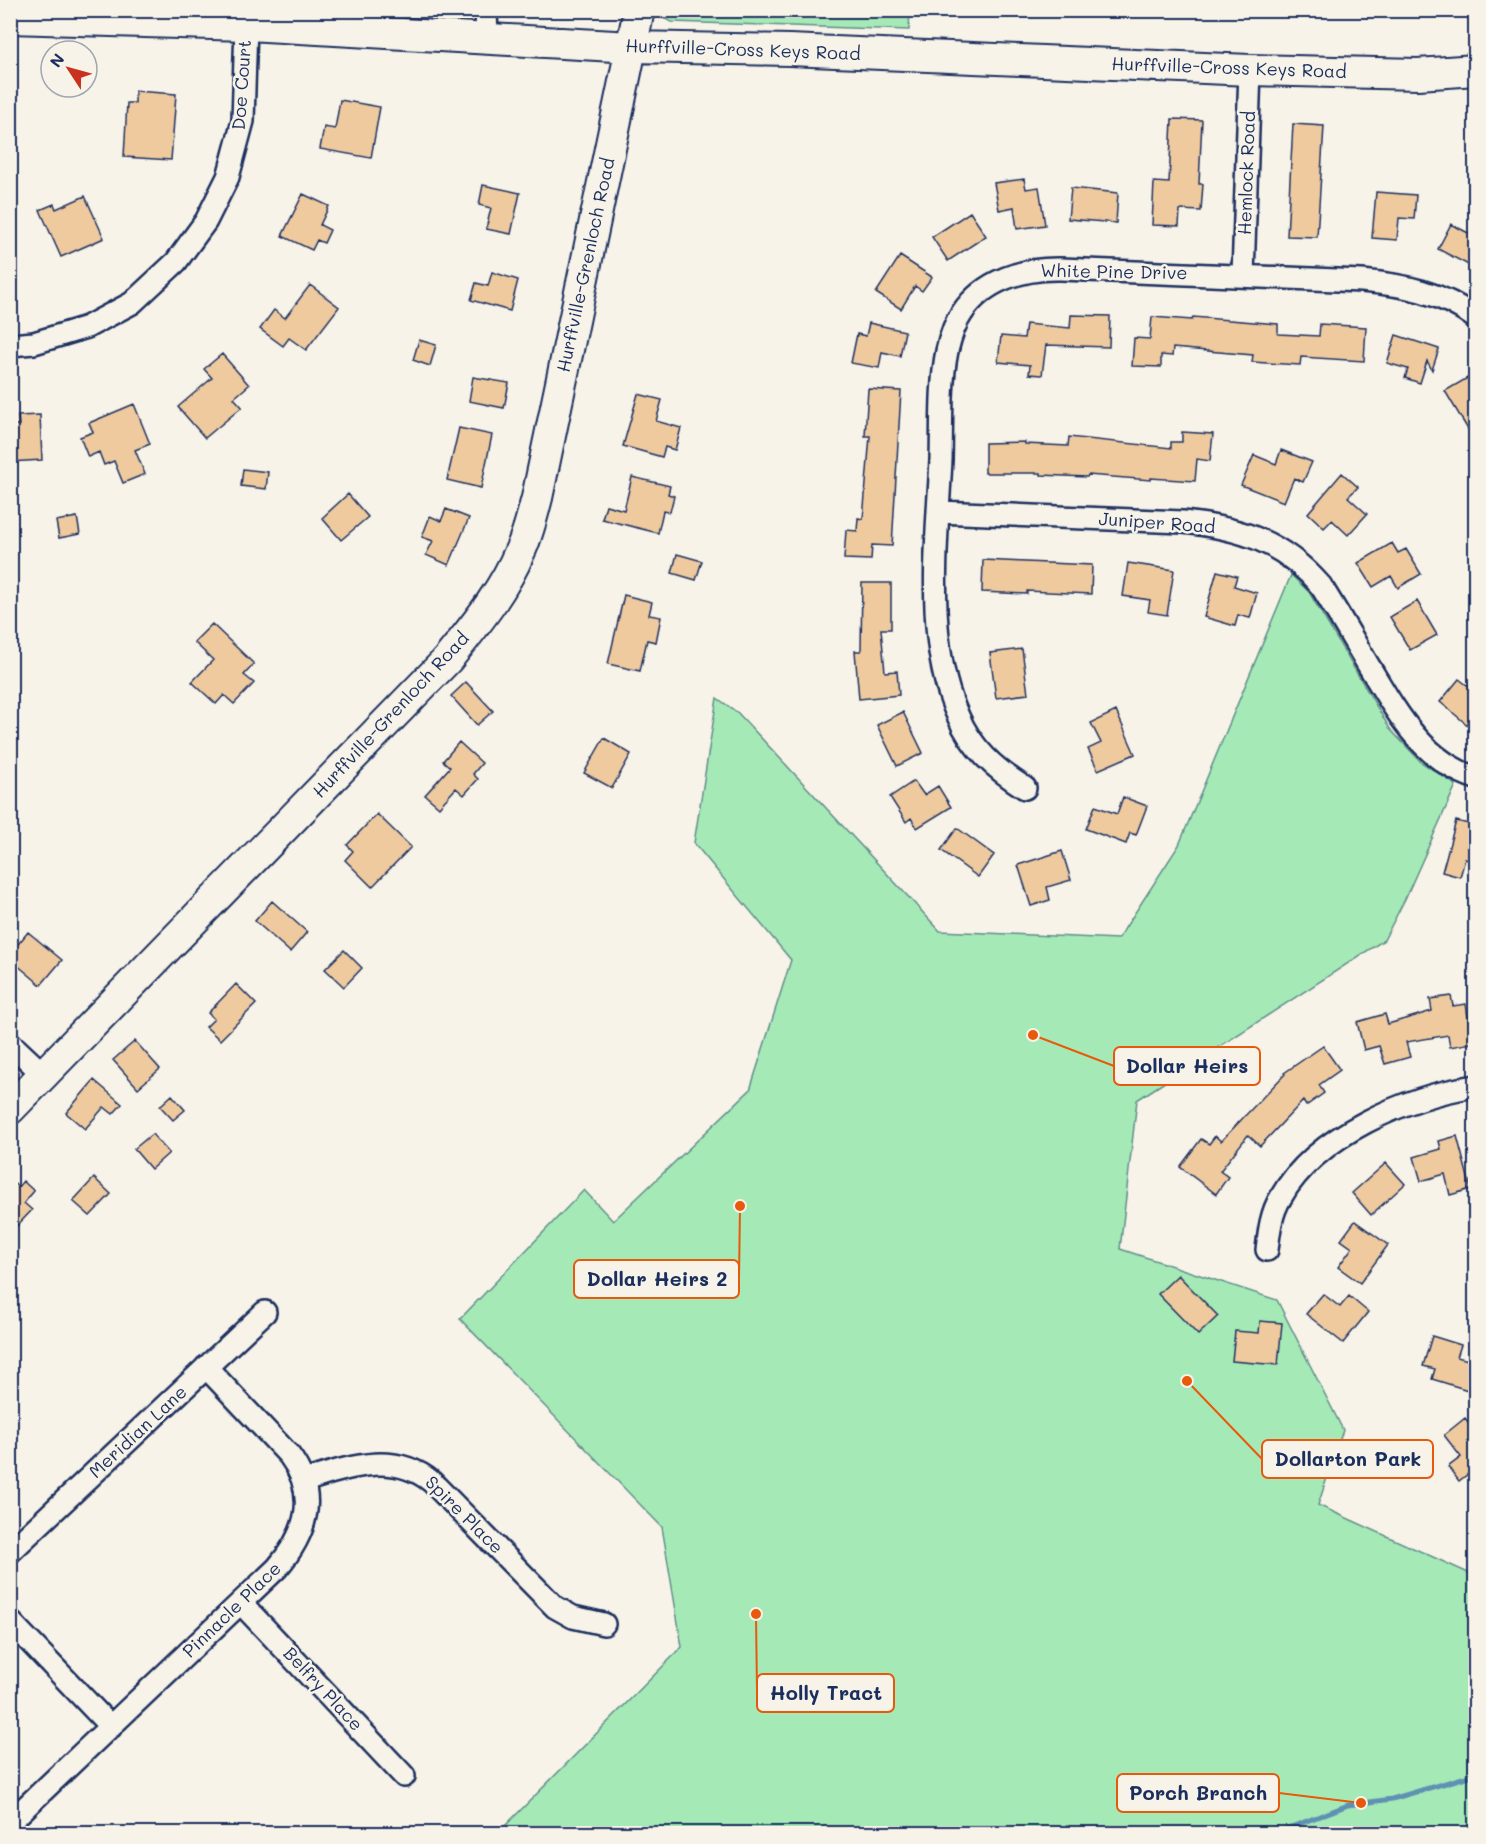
<svg xmlns="http://www.w3.org/2000/svg" width="1486" height="1844" font-family="Mali,sans-serif">
<style>
.green{fill:#a5eab6;stroke:#608c8a;stroke-width:1.5}
.lines{fill:none;stroke-linecap:round;stroke-linejoin:round}
.stream{stroke:#5e91b3;stroke-width:5}
.building{fill:#efca9f;stroke:#1b2f5e;stroke-width:1.5}
.minor-casing{stroke:#1b2f5e;stroke-width:26}
.secondary-casing{stroke:#1b2f5e;stroke-width:34}
.minor{stroke:#f7f3e8;stroke-width:21}
.secondary{stroke:#f7f3e8;stroke-width:30}
.labels{text-anchor:middle;stroke-width:5;stroke-linejoin:round;paint-order:stroke}
.street-label{font-size:18px;fill:#1b2f5e;stroke:#f7f3e8}
.leader{fill:none;stroke:#e8590c;stroke-width:2}
.callout-dot{fill:#e8590c;stroke:#f7f3e8;stroke-width:2}
.callout{fill:#f7f3e8;stroke:#e8590c;stroke-width:2}
.callout-label{font-size:20px;text-anchor:middle;font-weight:bold;fill:#1b2f5e}
</style>
<rect width="100%" height="100%" fill="#f7f3e8"/>
<filter id="ink" filterUnits="userSpaceOnUse"><feTurbulence type="fractalNoise" baseFrequency=".0167" numOctaves="2"/><feDisplacementMap in="SourceGraphic" scale="12" xChannelSelector="R" yChannelSelector="G"/><feConvolveMatrix kernelMatrix="1 2 1 2 8 2 1 2 1" color-interpolation-filters="sRGB"/></filter>
<g filter="url(#ink)">
<path class="green" d="M657,11H910L909,30L672,22L658,16Z
M1291,575L1309,592L1390,729L1421,762L1456,785L1405,899L1384,940L1137,1100L1120,1249L1277,1300L1343,1430L1318,1505L1475,1576V1833H505L501,1830L682,1647L662,1527L460,1319L584,1190L613,1221L750,1090L791,960L694,843L717,698L738,713L940,931L1118,939L1179,845Z"/>
<g class="lines">
<path class="stream" d="M1117,1834L1135,1829L1159,1834
M1273,1834L1348,1805L1392,1799L1476,1774"/>
</g>
<path class="building" d="M135,91L176,94L171,160L124,157L127,103H135Z
M340,100L380,107L371,158L320,149L324,127L335,129Z
M1172,119L1202,120L1199,184H1203L1201,211L1180,210L1179,226L1152,225L1154,182L1169,183Z
M1293,124L1324,126L1317,237L1287,236Z
M1024,179L1026,189L1039,187L1045,225L1017,229L1014,207L999,210L994,183Z
M483,185L520,193L511,234L486,229L491,208L479,205Z
M1071,188L1118,193L1116,223L1068,219Z
M1376,192L1416,195L1414,219L1399,218L1397,240L1372,238Z
M303,194L329,206L320,225L330,230L324,243L317,240L312,250L282,236Z
M85,196L104,238L61,257L40,210L54,204L56,209Z
M970,212L986,236L948,261L932,237Z
M1451,224L1476,237V269L1438,249Z
M900,256L932,277L922,291L915,286L901,309L876,293Z
M492,272L518,280L510,311L471,300L476,283L488,286Z
M310,285L339,307L306,350L289,338L283,346L260,329L274,310L285,318Z
M1071,315L1110,316L1109,347L1046,345L1042,375L1029,374L1030,365L998,362L1001,336L1024,338L1026,324L1070,328Z
M1152,317L1192,320L1193,317L1278,324V334L1319,336L1320,324L1366,327L1364,361L1301,357L1300,365L1252,362L1253,355L1173,348L1172,356L1161,355V367L1132,366L1134,338L1150,339Z
M869,323L905,331L900,356L882,352L879,368L851,363L857,334L866,336Z
M1396,335L1439,349L1432,370L1427,361L1420,383L1405,378L1408,369L1387,363Z
M419,340L436,345L430,366L413,360Z
M222,354L249,385L234,398L242,407L205,438L178,407L212,378L204,369Z
M1476,373V443L1445,391Z
M473,377L509,383L504,408L469,401Z
M868,389L901,391L892,546L872,545L871,560L844,559L846,530L857,531L858,518L863,519L870,436H865Z
M638,394L662,400L656,421L681,428L675,450L665,447L662,457L623,446Z
M134,404L150,444L135,450L145,474L123,483L114,461L104,465L99,452L88,457L80,437L93,432L89,423Z
M40,415L42,460L10,462V425H19L18,416Z
M459,428L492,435L481,488L447,480Z
M1182,432L1213,434L1210,461L1197,459L1195,481L1151,478V480L1088,475L1087,477L1041,475V473H985V443L1025,442V444L1068,446L1069,437L1171,448V442H1182Z
M1281,450L1312,462L1303,482L1294,478L1284,502L1241,485L1254,455L1276,464Z
M243,469L268,472L266,489L241,486Z
M1342,473L1358,487L1348,497L1367,514L1348,535L1332,520L1324,528L1308,513Z
M632,477L670,486L668,494L674,496L670,512L663,511L658,533L602,519L606,505L624,510Z
M348,494L368,517L341,540L322,518Z
M446,509L469,518L449,565L426,555L433,541L422,537L430,516L441,521Z
M77,517L80,534L59,538L56,521Z
M1392,543L1398,553L1406,549L1421,574L1398,588L1391,576L1373,587L1358,563Z
M677,554L702,561L696,580L672,573Z
M983,560L1092,565L1091,594L1027,591V594L982,592Z
M1128,563L1174,570L1167,615L1148,612L1150,600L1123,596Z
M1217,571L1237,576L1234,586L1257,593L1250,618L1238,615L1235,626L1204,617Z
M862,583H891V629H881L885,672L897,671L899,695L859,699L855,651H861Z
M624,595L652,602L649,615L661,617L656,642L647,640L640,671L608,664Z
M1417,601L1437,635L1410,650L1390,617Z
M212,624L254,664L244,675L254,683L234,704L224,695L216,704L192,682L213,660L194,642Z
M1022,649L1028,694L996,698L990,653Z
M1459,679L1476,692V732L1440,702Z
M466,682L493,711L477,725L451,696Z
M1116,711L1135,754L1098,770L1088,749L1101,743L1091,723Z
M903,712L923,753L897,766L877,725Z
M604,738L631,754L612,788L584,773Z
M459,742L482,763L473,774L478,779L464,795L456,788L439,807L425,795L450,767L443,761Z
M914,781L924,795L938,786L951,807L917,828L911,818L906,822L890,797Z
M1123,797L1147,806L1136,835L1130,833L1126,844L1086,829L1095,806L1117,814Z
M377,814L411,847L372,887L345,860L353,851L347,845Z
M1456,821L1473,825L1471,833L1476,834V862L1465,859L1460,877L1442,872Z
M957,828L994,855L978,877L941,850Z
M1062,851L1071,880L1047,887L1050,900L1031,906L1018,865Z
M272,901L307,932L290,952L255,921Z
M28,932L62,960L41,985L10,959V954Z
M344,950L362,968L344,987L325,969Z
M236,984L256,1004L220,1040L206,1027L214,1019L208,1013Z
M1451,996L1453,1006L1466,1004L1472,1043L1450,1047L1448,1035L1406,1042L1410,1057L1385,1064L1379,1046L1364,1050L1357,1022L1385,1014L1388,1024L1432,1011L1430,999Z
M135,1041L160,1069L138,1088L113,1060Z
M1323,1046L1340,1070L1319,1085L1324,1093L1306,1106L1303,1101L1260,1146L1248,1135L1220,1171L1228,1177L1216,1194L1180,1167L1201,1139L1209,1144L1215,1136L1221,1141L1285,1074L1284,1073Z
M94,1080L122,1104L113,1114L104,1107L85,1129L66,1113Z
M172,1095L185,1110L173,1120L160,1106Z
M152,1134L169,1153L151,1169L134,1149Z
M1457,1136L1471,1189L1450,1195L1445,1174L1421,1181L1414,1157L1441,1149L1439,1141Z
M1386,1163L1405,1184L1371,1215L1352,1193Z
M94,1178L111,1194L90,1216L73,1201Z
M10,1180L18,1187L23,1181L34,1191L24,1203L32,1210L10,1233Z
M1355,1221L1388,1245L1360,1283L1338,1267L1352,1248L1341,1240Z
M1178,1275L1218,1316L1198,1335L1158,1294Z
M1323,1294L1340,1307L1349,1296L1368,1312L1343,1343L1306,1314Z
M1260,1321L1282,1323L1278,1365L1232,1361L1235,1331L1259,1333Z
M1432,1336L1461,1345L1457,1357L1476,1362L1468,1390L1432,1379L1435,1369L1423,1366Z
M1465,1418L1476,1432V1474L1472,1471L1459,1481L1448,1467L1461,1457L1444,1435Z"/>
<g class="lines">
<g class="minor-casing">
<path id="minor" d="M486,10L487,39
M1243,275L1250,70
M10,345L34,343L87,327L132,303L176,262L206,221L228,177L243,121L246,25L249,11
M938,512L1183,522C1240,528 1282,541 1321,586C1338,613 1354,641 1370,668C1397,713 1423,761 1476,778
M1025,788C995,769 972,749 958,716C947,692 941,664 938,637C932,579 938,518 941,460C942,424 940,386 947,351C950,338 954,324 962,313C984,280 1023,268 1061,269L1362,281C1404,285 1441,292 1476,318
M10,1043L44,1075
M1267,1250C1269,1232 1271,1213 1281,1197C1316,1135 1408,1096 1476,1086
M304,1481C347,1468 393,1450 432,1482L555,1607L573,1617L604,1624
M10,1552L265,1312
M241,1603L404,1776
M10,1621L111,1727
M10,1822L277,1568C307,1533 319,1495 289,1455L206,1367"/>
</g>
<g class="secondary-casing">
<path id="secondary" d="M10,18L246,25L632,47L789,50L1250,70L1418,74L1476,70
M10,1109L448,659C475,625 503,592 520,551C528,535 532,516 537,498L639,10"/>
</g>
<use href="#minor" class="minor"/>
<use href="#secondary" class="secondary"/>
</g>
</g>
<g class="labels">
<g class="street-label">
<text transform="translate(743 50) rotate(2)" y="6">Hurffville-Cross Keys Road</text>
<text transform="translate(1229 68) rotate(2)" y="6">Hurffville-Cross Keys Road</text>
<text transform="translate(242 85) rotate(-86)" y="6">Doe Court</text>
<text transform="translate(1247 173) rotate(-88)" y="6">Hemlock Road</text>
<text transform="translate(586 265) rotate(-78)" y="6">Hurffville-Grenloch Road</text>
<text transform="translate(1114 272) rotate(1)" y="6">White Pine Drive</text>
<text transform="translate(1157 523) rotate(4)" y="6">Juniper Road</text>
<text transform="translate(391 715) rotate(-47)" y="6">Hurffville-Grenloch Road</text>
<text transform="translate(138 1432) rotate(-43)" y="6">Meridian Lane</text>
<text transform="translate(464 1515) rotate(45)" y="6">Spire Place</text>
<text transform="translate(232 1610) rotate(-44)" y="6">Pinnacle Place</text>
<text transform="translate(323 1689) rotate(47)" y="6">Belfry Place</text>
</g>
</g>
<path class="leader" d="M1033 1035L1114 1066M740 1206L739 1279M1187 1381L1262 1459M756 1614L757 1693M1361 1803L1279 1793"/>
<g class="callout-dot">
<circle cx="1033" cy="1035" r="6"/>
<circle cx="740" cy="1206" r="6"/>
<circle cx="1187" cy="1381" r="6"/>
<circle cx="756" cy="1614" r="6"/>
<circle cx="1361" cy="1803" r="6"/>
</g>
<g class="callout">
<rect x="1114" y="1047" width="146" height="38" rx="6"/>
<rect x="574" y="1260" width="165" height="38" rx="6"/>
<rect x="1262" y="1440" width="171" height="38" rx="6"/>
<rect x="757" y="1674" width="137" height="38" rx="6"/>
<rect x="1117" y="1774" width="162" height="38" rx="6"/>
</g>
<g class="callout-label">
<text x="1187" y="1073">Dollar Heirs</text>
<text x="657" y="1286">Dollar Heirs 2</text>
<text x="1348" y="1466">Dollarton Park</text>
<text x="826" y="1700">Holly Tract</text>
<text x="1198" y="1800">Porch Branch</text>
</g>
<rect width="1486" height="1844" fill="none" stroke="#f7f3e8" stroke-width="36"/>
<rect x="18" y="18" width="1450" height="1808" fill="none" stroke="#1b2f5e" stroke-width="2" filter="url(#ink)"/>
<g transform="translate(69 69) rotate(306)"><circle r="28" fill="#f7f3e8" stroke="#9fa5b1" stroke-width="1.5"/>
<path d="M0-4.5L10 22L0 15L-10 22Z" fill="#c8321e"/>
<text y="-9" font-size="16" font-weight="bold" text-anchor="middle" fill="#1b2f5e">N</text>
</g>
</svg>
